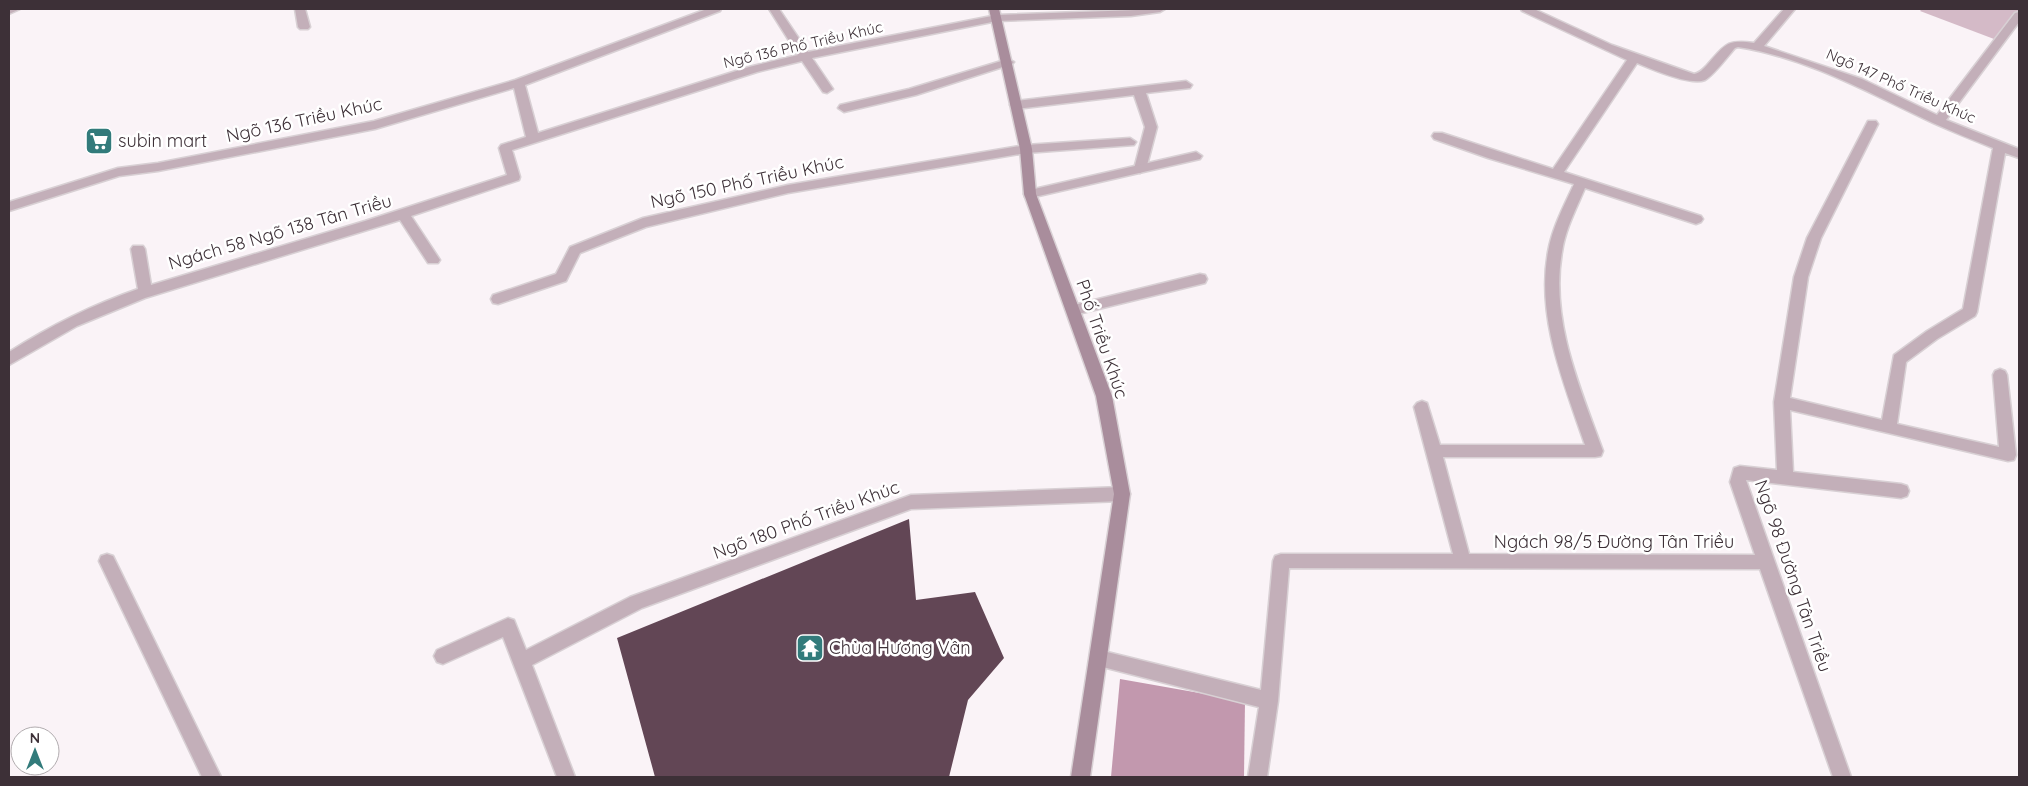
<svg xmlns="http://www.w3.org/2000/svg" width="2028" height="786" font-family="Quicksand,sans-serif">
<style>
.green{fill:#d4bac7}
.water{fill:#c298ae}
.building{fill:#624655}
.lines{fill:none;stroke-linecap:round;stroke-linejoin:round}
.lane-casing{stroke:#d8d0d4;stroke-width:3}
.street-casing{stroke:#d8d0d4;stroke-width:3}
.secondary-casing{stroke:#d8d0d4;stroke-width:3}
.lane{fill:#c3afb9;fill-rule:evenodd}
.street{fill:#c3afb9;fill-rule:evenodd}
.secondary{fill:#a98d9c;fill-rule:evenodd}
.labels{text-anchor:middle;stroke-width:5;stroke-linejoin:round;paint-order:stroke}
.far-street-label{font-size:15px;fill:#3d3037;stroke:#fff}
.street-label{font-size:18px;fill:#3d3037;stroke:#fff}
.poi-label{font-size:18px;fill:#3d3037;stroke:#fff;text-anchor:start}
</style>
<rect width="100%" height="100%" fill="#faf3f7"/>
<path class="green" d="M1922,9H2019V10L1994,39L1920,11Z"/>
<path class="water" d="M1120,679L1245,701L1244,777H1111Z"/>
<path class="building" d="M909,519L916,600L975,592L1004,658L968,700L949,777H655L617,638Z"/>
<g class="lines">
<g class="lane-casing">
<path id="lane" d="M9,9H20L9,14Z
M295,9H305L310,27L308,29H300L298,27Z
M707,9H721L720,11L525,85L538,133L749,67L798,55L769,9H779L808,52L997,15L1165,9L1160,12L1131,16L997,21L812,58L833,89L827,93L823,92L802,61L757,72L512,150L520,177L519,180L411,216L440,260L438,263H428L400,220L145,298L77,326L9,365V352C50,326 92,305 138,289L131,249L133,246H143L145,249L151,285L365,221L507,175L499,148L501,145L526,137L514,88L375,129L158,171L119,176L9,211V202L118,168L158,163L374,121L515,80Z
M1521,9H1534L1612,45L1694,74C1700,73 1703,69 1707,65C1725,45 1726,39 1754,43L1784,9H1795L1764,46L1862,79L1937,115L2015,13L2019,12V22L1946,120L2019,149V158L2005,153L1977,312L1975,316L1937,339L1906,362L1897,424L1999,447L1993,375L1995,371L2000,369L2005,371L2007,375L2016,455L2014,460L2008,461L1790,410L1793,472L1901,484L1907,486L1909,491L1907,496L1901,498L1746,480L1851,777H1833L1760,569L1289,568L1278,701L1267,777H1248L1259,707L1099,666L1093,664L1090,658L1093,652L1099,650L1261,690L1273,561L1275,556L1281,554H1453L1414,407L1417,403L1422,401L1427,403L1440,445H1585C1564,383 1536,318 1548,252C1552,228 1564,206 1574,184L1488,158L1434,139L1432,136L1434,133H1442L1553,169L1627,60L1522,11ZM1738,47C1808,58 1871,94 1933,123C1953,132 1973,140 1993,148L1963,309L1927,331L1894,355L1882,420L1790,398L1808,277L1821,238L1878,124L1876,121H1868L1807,238L1794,277L1774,402L1777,470L1740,466L1734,468L1730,482L1755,555L1469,554L1443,457H1595L1601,456L1603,451C1580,388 1550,320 1562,252C1565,230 1576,209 1585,188L1696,224L1701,222L1703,219L1701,216L1564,172L1637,63C1651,69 1690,86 1705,80C1714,75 1728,56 1735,48Z
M1008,59L1014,62L1012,64L916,95L844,112L838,108L840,105L909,89Z
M1186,81L1192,85L1190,88L1146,93L1157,127L1146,169L1140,173L1134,169L1145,127L1134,95L1016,109L1010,105L1016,101Z
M1130,138L1136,142L1134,145L1026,153L788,193L646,227L580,253L566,281L498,304L493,303L491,299L493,295L556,274L570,247L643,218L788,185L1026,145Z
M1122,487L1128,489L1130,494L1128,499L1122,501L911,509L642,608L532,665L575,777H557L503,637L443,664L437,662L434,656L437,650L508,618L514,620L526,650L630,597L911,495Z
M107,554L113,556L221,777H202L99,561L101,556Z"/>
</g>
<g class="street-casing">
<path id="street" d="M1196,152L1202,156L1200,159L1030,198L1025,197L1024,194L1025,191L1030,190Z
M1200,274L1205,275L1207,279L1205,283L1074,315L1069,314L1067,310L1069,306L1074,305Z"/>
</g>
<g class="secondary-casing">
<path id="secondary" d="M989,9H999L1032,149L1036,194L1112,396L1130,494L1090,777H1071L1114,494L1096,396L1024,194L1020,149Z"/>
</g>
<use href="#lane" class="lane"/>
<use href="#street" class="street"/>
<use href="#secondary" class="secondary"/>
</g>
<defs>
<g id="supermarket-square" transform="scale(1.4375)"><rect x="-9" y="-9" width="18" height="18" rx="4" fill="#327b7b" stroke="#fff"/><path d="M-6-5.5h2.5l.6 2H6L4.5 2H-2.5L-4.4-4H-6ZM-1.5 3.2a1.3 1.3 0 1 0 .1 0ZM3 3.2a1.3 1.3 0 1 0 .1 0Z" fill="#fff"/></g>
<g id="temple-square" transform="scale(1.4375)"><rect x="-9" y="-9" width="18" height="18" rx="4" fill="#327b7b" stroke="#fff"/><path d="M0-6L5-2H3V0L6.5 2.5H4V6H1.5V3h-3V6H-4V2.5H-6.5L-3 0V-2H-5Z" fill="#fff"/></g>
</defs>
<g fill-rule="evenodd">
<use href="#supermarket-square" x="99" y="141"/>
<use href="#temple-square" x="810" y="648"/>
</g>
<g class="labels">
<g class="far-street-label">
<text transform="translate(803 45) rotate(-13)" y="5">Ngõ 136 Phố Triều Khúc</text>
<text transform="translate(1901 86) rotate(24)" y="5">Ngõ 147 Phố Triều Khúc</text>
</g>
<g class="street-label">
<text transform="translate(304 120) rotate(-12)" y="6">Ngõ 136 Triều Khúc</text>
<text transform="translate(747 182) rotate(-12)" y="6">Ngõ 150 Phố Triều Khúc</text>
<text transform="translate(280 232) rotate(-16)" y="6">Ngách 58 Ngõ 138 Tân Triều</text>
<text transform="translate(1102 339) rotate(71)" y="6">Phố Triều Khúc</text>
<text transform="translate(806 520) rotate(-20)" y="6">Ngõ 180 Phố Triều Khúc</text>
<text x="1614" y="548">Ngách 98/5 Đường Tân Triều</text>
<text transform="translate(1793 576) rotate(71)" y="6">Ngõ 98 Đường Tân Triều</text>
</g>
<g class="poi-label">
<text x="118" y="147">subin mart</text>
<text x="829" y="654">Chùa Hương Vân</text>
</g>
</g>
<rect width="2028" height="786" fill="none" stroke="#3d3037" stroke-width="20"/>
<g transform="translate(35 751)"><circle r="24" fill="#ffffff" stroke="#b1acaf"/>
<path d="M0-4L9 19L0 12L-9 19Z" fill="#327b7b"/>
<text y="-8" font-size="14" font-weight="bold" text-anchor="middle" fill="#3d3037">N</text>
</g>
</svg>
